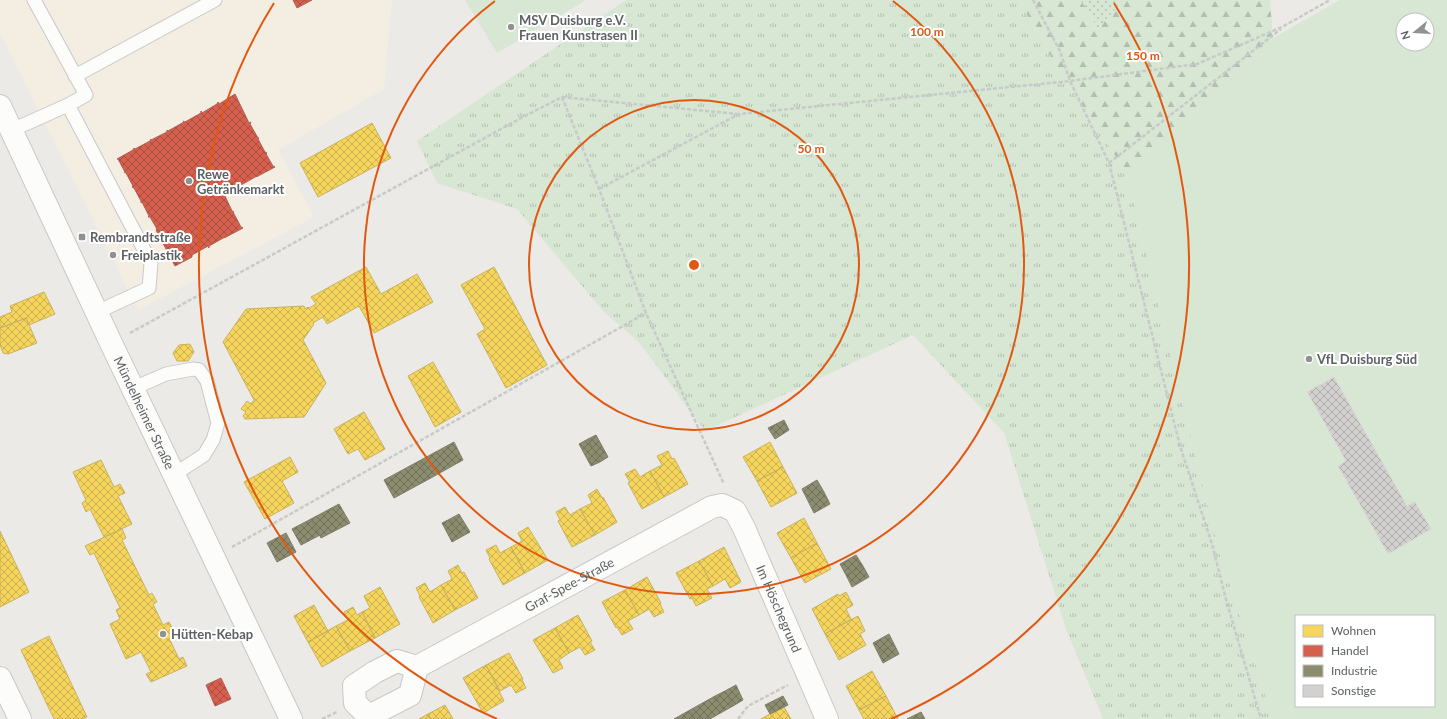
<svg xmlns="http://www.w3.org/2000/svg" width="1447" height="719" font-family="Lato,sans-serif">
<style>
.commercial{fill:#f4eee2}
.grass{fill:url(#grass-dots)}
.forest{fill:url(#forest-firs)}
.park{fill:url(#park-tufts)}
.pitch{fill:#d8e6d4;fill-rule:evenodd}
.homes{fill:url(#homes-cross-hatch);stroke:#c8b25e}
.shops{fill:url(#shops-cross-hatch);stroke:#b26054}
.industry{fill:url(#industry-cross-hatch);stroke:#7e7f6b}
.building{fill:url(#building-cross-hatch);stroke:#dbd9d6}
.lines{fill:none;stroke-linecap:round;stroke-linejoin:round}
.lane-casing{stroke:#c8c8c7;stroke-width:15}
.street-casing{stroke:#c8c8c7;stroke-width:24}
.secondary-casing{stroke:#c6c7c6;stroke-width:24}
.path{stroke:#c6cac8;stroke-width:2.5;stroke-dasharray:4 2;stroke-linecap:butt}
.lane{stroke:#fcfcfb;stroke-width:13}
.street{stroke:#fcfcfb;stroke-width:22}
.secondary{stroke:#fcfcfb;stroke-width:22}
.ring{fill:none;stroke:#e15910;stroke-width:2}
.poi-dot{fill:#8f9192;stroke:#fff;stroke-width:1.5}
.labels{text-anchor:middle;stroke-width:4;stroke-linejoin:round;paint-order:stroke}
.poi-label{font-size:13px;font-weight:bold;fill:#5d6164;stroke:#fff;text-anchor:start}
.street-label{font-size:13px;fill:#5d6164;stroke:#fff}
.centre{fill:#e15910;stroke:#fff;stroke-width:2}
.ring-label{font-size:12px;text-anchor:middle;font-weight:bold;fill:#e15910;stroke:#fff;stroke-width:4;stroke-linejoin:round;paint-order:stroke}
</style>
<defs>
<pattern id="grass-dots" width="8" height="8" patternUnits="userSpaceOnUse"><rect width="8" height="8" fill="#d8e6d4"/><path d="M2 2h.1M6 6h.1" fill="none" stroke="#b2beb0" stroke-width="1.8" stroke-linecap="round"/></pattern>
<pattern id="forest-firs" width="22" height="20" patternUnits="userSpaceOnUse"><rect width="22" height="20" fill="#d8e6d4"/><path d="M5 1l3.5 6h-7zM16 11l3.5 6h-7z" fill="#b2beb0"/></pattern>
<pattern id="park-tufts" width="24" height="20" patternUnits="userSpaceOnUse"><rect width="24" height="20" fill="#d8e6d4"/><path d="M3 7l-1-3M5 7V3M7 7l1-3M15 17l-1-3M17 17v-4M19 17l1-3" fill="none" stroke="#b2beb0"/></pattern>
<pattern id="homes-cross-hatch" width="8" height="8" patternUnits="userSpaceOnUse"><rect width="8" height="8" fill="#f6d55c"/><path d="M0 0l8 8M0 8l8-8" fill="none" stroke="#cab050"/></pattern>
<pattern id="shops-cross-hatch" width="8" height="8" patternUnits="userSpaceOnUse"><rect width="8" height="8" fill="#d6604d"/><path d="M0 0l8 8M0 8l8-8" fill="none" stroke="#a84f41"/></pattern>
<pattern id="industry-cross-hatch" width="8" height="8" patternUnits="userSpaceOnUse"><rect width="8" height="8" fill="#8c8c6e"/><path d="M0 0l8 8M0 8l8-8" fill="none" stroke="#70705a"/></pattern>
<pattern id="building-cross-hatch" width="8" height="8" patternUnits="userSpaceOnUse"><rect width="8" height="8" fill="#d3d1d0"/><path d="M0 0l8 8M0 8l8-8" fill="none" stroke="#aeadac"/></pattern>
</defs>
<rect width="100%" height="100%" fill="#eceae7"/>
<path class="commercial" d="M0,0H392L384,89L278,150L314,217L138,310L0,33Z"/>
<path class="grass" d="M1081,0H1123L1098,29Z"/>
<path class="forest" d="M1019,0H1081L1098,29L1123,0H1270L1273,38L1127,174L1059,71Z"/>
<path class="park" d="M626,0H1019L1059,71L1127,174L1217,544L1273,719H1103L1066,629L1004,433L913,335L705,431L638,341L604,312L517,209L437,183L417,141Z"/>
<path class="pitch" d="M465,0H586L497,53Z
M1340,0H1447V719H1273L1217,544L1127,174L1273,38ZM1403,20H1427V44H1403ZM1296,616H1434V706H1296Z"/>
<path class="homes" d="M372,123L391,158L318,197L300,163Z
M366,267L381,294L417,274L433,302L374,333L359,306L327,324L323,317L313,323L314,324L303,340L326,383L304,417L245,419L243,416L246,412L241,409L247,401L251,404L254,400L223,342L246,309L304,306L305,309L308,307L309,308L316,304L311,297Z
M494,267L547,365L506,388L477,334L485,329L461,285Z
M44,292L55,314L29,325L26,318L0,328V317L12,312L10,306Z
M26,318L37,343L8,354L3,353L0,345V328Z
M190,344L194,352L188,361H177L173,353L179,345Z
M433,362L461,412L435,427L408,376Z
M364,412L385,449L365,460L358,449L348,454L334,429Z
M770,442L783,467L757,481L743,457Z
M668,451L672,459L674,458L688,484L664,497L650,471L662,465L657,456Z
M290,457L298,472L282,481L294,503L265,519L244,482Z
M101,460L114,487L120,484L125,493L118,496L132,524L104,537L90,509L86,512L82,503L86,500L73,472Z
M783,467L797,493L771,507L757,481Z
M635,469L640,477L650,471L664,497L642,509L628,483L630,482L625,474Z
M597,489L602,498L603,497L617,522L595,535L580,509L592,503L588,495Z
M565,507L570,515L580,509L595,535L572,547L558,521L560,520L556,512Z
M804,518L817,543L791,558L777,533Z
M528,527L548,560L525,573L511,547L522,541L518,533Z
M122,529L126,538L122,540L149,595L152,593L157,602L153,604L163,625L169,622L176,635L169,638L179,659L183,657L187,666L151,682L146,674L151,672L141,652L126,659L110,624L120,619L116,610L120,608L94,553L90,555L85,546Z
M0,531L29,592L0,607Z
M817,543L831,569L805,583L791,558Z
M496,545L500,553L511,547L525,573L503,585L489,559L490,558L486,550Z
M724,547L741,582L730,588L725,579L713,586L699,561Z
M699,561L713,586L707,589L712,598L696,606L692,598L690,599L676,573Z
M458,565L462,573L464,572L478,598L455,610L441,585L452,579L448,571Z
M647,577L661,603L660,604L664,612L654,617L649,609L639,615L625,590Z
M425,583L430,592L441,585L455,610L433,623L419,597L420,596L416,588Z
M380,587L400,624L375,638L362,612L370,608L364,596Z
M625,590L639,615L628,621L633,629L622,635L617,627L616,628L602,602Z
M846,592L853,605L846,609L851,619L825,634L812,609L838,594L839,596Z
M314,605L328,631L308,642L294,616Z
M353,607L357,615L362,612L375,638L350,651L336,626L348,620L344,612Z
M578,615L592,641L590,642L595,650L585,655L580,647L569,653L555,628Z
M858,616L865,631L860,634L866,645L839,660L825,634Z
M336,626L350,651L322,667L308,642Z
M555,628L569,653L559,660L563,668L553,673L533,640Z
M49,636L87,717L82,719H54L21,650Z
M509,653L523,679L522,680L526,688L516,693L511,685L500,691L486,665Z
M486,665L504,701L483,713L463,678Z
M872,671L886,696L859,710L846,686Z
M886,696L898,719H864L859,710Z
M445,705L453,719H431L428,714Z
M784,707L791,719H761L770,714Z
M428,714L431,719H419Z"/>
<path class="shops" d="M293,0H312L297,8Z
M235,94L249,123L251,122L250,124L258,138H259L258,139L265,152L267,153L266,154L273,166L275,167L258,176L257,177V176L241,185V186L240,185L224,194L232,211L234,212H233L241,227L243,228L226,237L225,238V237L209,246V248L208,246L192,255V257L175,266L156,230L157,229L150,217H148L149,216L142,202L141,203V201L134,188L132,187L133,186L126,173L124,172H125L118,159H117L133,150L134,148L135,149L150,141L151,139V140L167,132V130L168,131L184,122L183,121L185,122L201,113V111L202,113L217,104L218,102L219,104Z
M221,678L231,699L215,706L206,685Z"/>
<path class="industry" d="M784,420L789,430L775,439L768,428Z
M596,435L608,457L600,462L588,439Z
M588,439L600,462L591,466L579,444Z
M454,442L463,460L429,479L419,461Z
M419,461L429,479L394,498L384,480Z
M817,480L824,492L808,501L802,489Z
M824,492L830,504L814,513L808,501Z
M339,504L350,523L321,538L311,519Z
M459,514L470,532L461,537L450,519Z
M311,519L320,535L301,545L292,529Z
M450,519L461,537L452,542L442,523Z
M286,533L296,552L277,562L267,543Z
M856,555L863,566L846,575L840,564Z
M863,566L869,577L852,587L846,575Z
M889,634L894,644L878,653L873,643Z
M894,644L899,654L883,663L878,653Z
M736,685L743,700L733,706L725,691Z
M725,691L733,706L724,711L715,696Z
M715,696L724,711L710,719H695L690,710Z
M783,696L788,705L770,714L765,705Z
M690,710L695,719H674Z
M921,712L925,719H907Z"/>
<path class="building" d="M1334,377L1407,506L1415,502L1431,529L1388,554L1338,466L1346,461L1307,392Z"/>
<g class="lines">
<g class="lane-casing">
<path id="lane" d="M34,0L86,95L68,105L151,263L149,288L97,312
M75,76L215,0
M12,130L68,105
M134,388L166,374L193,369L199,370L207,381L218,423L213,440L204,455L175,474"/>
</g>
<g class="street-casing">
<g id="street">
<path id="s1" d="M417,667L410,695L369,716L355,703L354,686L375,672L397,661L417,667L712,507L722,505L735,511L744,528L827,719"/>
<path d="M0,678L20,719"/>
</g>
</g>
<g class="secondary-casing">
<g id="secondary">
<path id="s2" d="M0,106L111,343L291,719"/>
</g>
</g>
<path class="path" d="M1033,0L1060,51L1070,81L1109,163L1180,446L1212,544L1227,603L1261,719
M562,97L599,189L646,313L723,482V484
M1109,163L1281,29
M599,189L739,114L1070,81L1197,64L1282,27L1330,0
M130,333L521,118L562,97L738,114
M232,547L646,313
M322,719L337,712
M738,719L748,706L788,685"/>
<use href="#lane" class="lane"/>
<use href="#street" class="street"/>
<use href="#secondary" class="secondary"/>
</g>
<g class="ring">
<circle cx="694" cy="265" r="165"/>
<path d="M893 1A330 330 0 1 1 495 1"/>
<path d="M497 719A495 495 0 0 1 274 3M1114 3A495 495 0 0 1 891 719"/>
</g>
<g class="poi-dot">
<circle cx="511" cy="27" r="4"/>
<circle cx="189" cy="181" r="4"/>
<rect x="78" y="233" width="8" height="8" rx="2"/>
<circle cx="113" cy="255" r="4"/>
<circle cx="1309" cy="359" r="4"/>
<circle cx="163" cy="634" r="4"/>
</g>
<g class="labels">
<g class="poi-label">
<text x="519" y="25">MSV Duisburg e.V.<tspan x="519" dy="15">Frauen Kunstrasen II</tspan></text>
<text x="197" y="179">Rewe<tspan x="197" dy="15">Getränkemarkt</tspan></text>
<text x="90" y="242">Rembrandtstraße</text>
<text x="121" y="260">Freiplastik</text>
<text x="1317" y="364">VfL Duisburg Süd</text>
<text x="171" y="639">Hütten-Kebap</text>
</g>
<g class="street-label">
<text dy="5" stroke="none"><textPath href="#s2" startOffset="339">Mündelheimer Straße</textPath></text>
<text dy="5" stroke="none"><textPath href="#s1" startOffset="355">Graf-Spee-Straße</textPath></text>
<text dy="5" stroke="none"><textPath href="#s1" startOffset="649">Im Höschegrund</textPath></text>
</g>
</g>
<circle cx="694" cy="265" r="6" class="centre"/>
<g class="ring-label">
<text x="927" y="36">100 m</text>
<text x="1143" y="60">150 m</text>
<text x="811" y="153">50 m</text>
</g>
<rect x="1295" y="615" width="140" height="92" fill="#ffffff" stroke="#bec0c1"/>
<rect x="1303" y="625" width="20" height="12" fill="#f6d55c" stroke="#bec0c1"/>
<text x="1331" y="635" font-size="12" fill="#5d6164">Wohnen</text>
<rect x="1303" y="645" width="20" height="12" fill="#d6604d" stroke="#bec0c1"/>
<text x="1331" y="655" font-size="12" fill="#5d6164">Handel</text>
<rect x="1303" y="665" width="20" height="12" fill="#8c8c6e" stroke="#bec0c1"/>
<text x="1331" y="675" font-size="12" fill="#5d6164">Industrie</text>
<rect x="1303" y="685" width="20" height="12" fill="#d3d1d0" stroke="#bec0c1"/>
<text x="1331" y="695" font-size="12" fill="#5d6164">Sonstige</text>
<g transform="translate(1415 32) rotate(252)"><circle r="19" fill="#ffffff" stroke="#bec0c1"/>
<path d="M0-3L7 15L0 10L-7 15Z" fill="#8f9192"/>
<text y="-6" font-size="11" font-weight="bold" text-anchor="middle" fill="#5d6164">N</text>
</g>
</svg>
